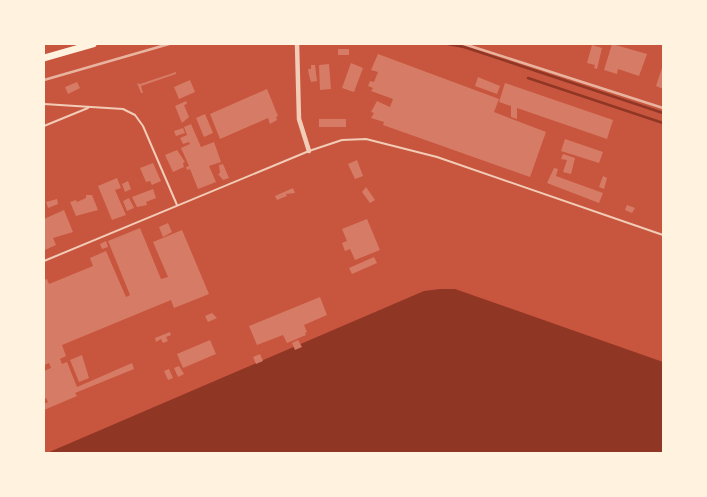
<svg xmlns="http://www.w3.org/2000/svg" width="707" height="497" font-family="'Golos Text',sans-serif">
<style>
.water{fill:#8f3625}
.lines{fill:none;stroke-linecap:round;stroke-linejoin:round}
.stream{stroke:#8f3625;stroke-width:2.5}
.building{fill:#d67c66}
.service{stroke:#f1ccb7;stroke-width:2}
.minor{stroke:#f1ccb7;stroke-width:4.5}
.trunk{stroke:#fff3e0;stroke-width:7}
.rail{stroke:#e9b49f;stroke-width:2.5}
</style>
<rect width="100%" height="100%" fill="#c8553d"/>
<path class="water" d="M440,289H455L663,362V453H47L424,291Z"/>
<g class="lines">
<path class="stream" d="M448,44L464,47L663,113
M528,78L663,123"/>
</g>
<path class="building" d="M612,44L647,54L639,76L618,69L617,74L604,70Z
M592,45L602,48L597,69L594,68L595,65L587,63Z
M338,49H349V55H338Z
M378,54L499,99L494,112L546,132L530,177L383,125L384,122L371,118L374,113L371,112L377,101L390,107L393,99L371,91L373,88L368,86L370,81L374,82L378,72L371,70Z
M351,63L363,68L354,92L342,88Z
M329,64L331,89L320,90L319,65Z
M311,65H315L317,81L311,82L309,75L308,69H311Z
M663,65V89L656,86Z
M176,72V74L141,86L143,93H141L137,83L140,84Z
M478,77L500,86L497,94L475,86Z
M190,80L195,92L179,99L174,87Z
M77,82L80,88L68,94L65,87Z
M505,83L613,120L607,139L517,108V119L511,117V106L499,102Z
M267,89L278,116L276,117L277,120L270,124L268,118L220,139L210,114Z
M186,101L187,104L184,105L189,117L182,123L175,106Z
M205,114L213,133L204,137L196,118Z
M319,119H346V127H319Z
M191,124L201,147L214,142L221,162L209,166L216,182L198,189L190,169L187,170L186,167L189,166L181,148L190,144L189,142L183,144L180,138L187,135L184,127Z
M183,128L185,133L176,136L174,131Z
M565,139L603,152L599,163L561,151Z
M177,150L185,162L183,163L184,167L173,172L165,155Z
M563,154L575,158L571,174L563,172L567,160L561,159Z
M357,160L363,176L355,179L348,164Z
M153,163L161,181L152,185L150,181L146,182L140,168Z
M223,164L229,178L223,180L218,174L220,173L219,165Z
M554,168L558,169L556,176L603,193L599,203L547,183Z
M603,176L607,178L604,189L599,187Z
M117,178L121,188L115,190L126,215L112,220L98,186Z
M128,181L131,189L125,192L122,184Z
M366,187L375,200L370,203L362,192Z
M293,188L295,193L286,194L287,196L277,200L275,196Z
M153,189L156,198L146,202L147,205L137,207L132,197Z
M86,195H92L98,210L76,216L70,202L76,200L77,202L86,198Z
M129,198L134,208L127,211L123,201Z
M57,199L58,204L48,208L46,202Z
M627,205L635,208L632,213L625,210Z
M64,210L73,232L53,238L56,245L45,250L44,219Z
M367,219L380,250L355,260L350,249L345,251L342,243L347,241L342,229Z
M168,223L172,232L163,237L159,227Z
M140,228L161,279L168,277L153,242L182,230L209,294L174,308L171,300L62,345L66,356L60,359L62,364L67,362L77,387L132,363L134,369L75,393L77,396L44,410V404L48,402L46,398L44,399V371L51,368L49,363L44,365V280L47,279L49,284L93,266L90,258L106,251L126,297L130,295L108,241Z
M106,241L108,247L102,249L100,244Z
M374,257L377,263L352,274L349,268Z
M320,297L327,315L304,325L307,332L305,333L306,335L287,343L283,335L257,345L249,326Z
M212,313L217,318L208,322L205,316Z
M170,332L171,335L166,337L168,341L163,343L161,339L156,342L155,338Z
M210,340L216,354L183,368L177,354Z
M298,340L302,347L295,350L292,343Z
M260,354L263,361L256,364L253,357Z
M82,355L89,378L79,382L70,360Z
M179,366L184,374L178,377L174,368Z
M169,369L173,378L168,380L164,371Z"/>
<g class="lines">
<path class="service" d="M44,104L123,109L135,115L143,126L177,205
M44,126L88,108
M44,261L309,151L342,140L366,139L437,157L663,235"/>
<path class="minor" d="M297,44L299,119L309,151"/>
<path class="trunk" d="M44,58L93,44"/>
<path class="rail" d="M464,44L663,108
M44,80L169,44"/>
</g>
<rect width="707" height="497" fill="none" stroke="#fff3e0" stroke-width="90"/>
</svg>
